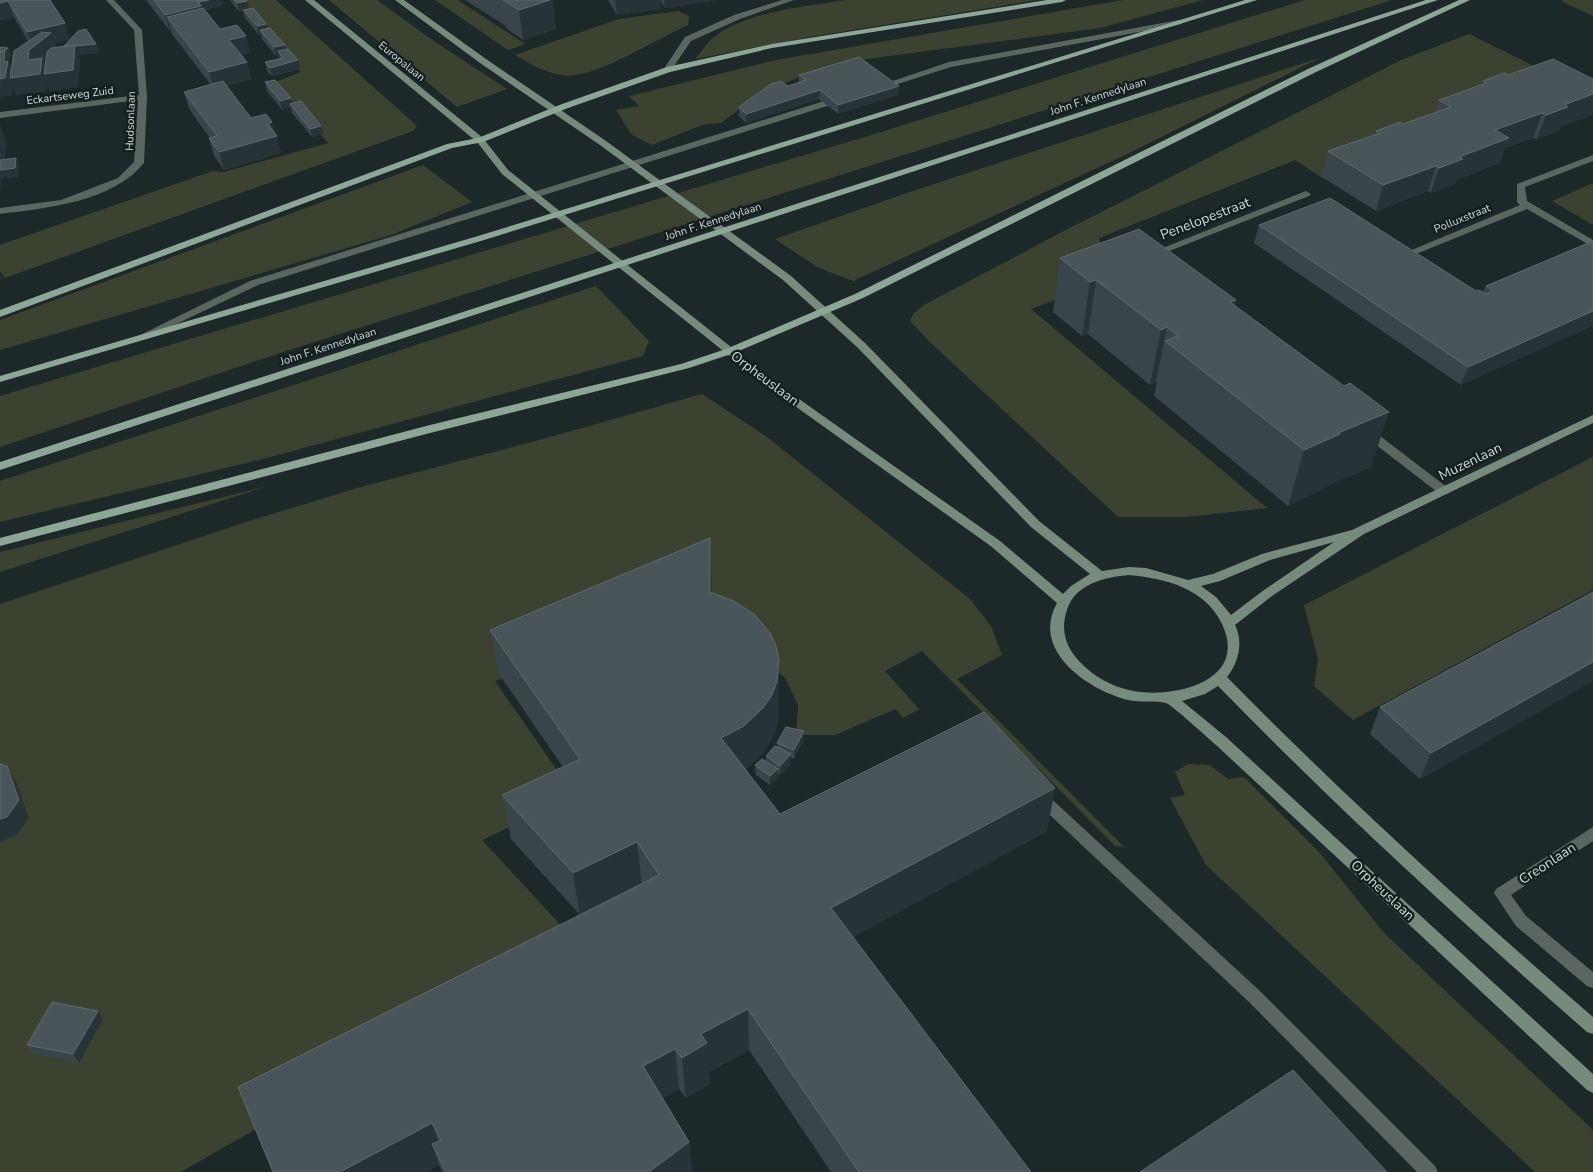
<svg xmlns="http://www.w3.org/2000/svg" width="1593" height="1172" font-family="'Nunito Sans',sans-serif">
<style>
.green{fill:#3b4330}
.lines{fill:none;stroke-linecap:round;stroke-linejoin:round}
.lane{fill:#5a665f;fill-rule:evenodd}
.street{fill:#5a665f;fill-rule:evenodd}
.secondary{fill:#778a7e;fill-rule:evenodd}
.primary{fill:#8da697;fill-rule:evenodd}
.wall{fill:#39454a;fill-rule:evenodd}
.shaded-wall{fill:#273336}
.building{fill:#4a5559;stroke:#5f6a6d}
.labels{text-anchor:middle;stroke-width:5;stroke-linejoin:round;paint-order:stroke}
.far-street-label{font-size:11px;fill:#d2dad9;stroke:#13201f}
.street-label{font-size:14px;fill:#d2dad9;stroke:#13201f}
</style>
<rect width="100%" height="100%" fill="#1d2928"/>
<path class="green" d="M235,0H276L417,126L413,131L5,278L0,271V245L213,171L224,172L328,143L275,82L301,72Z
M329,0H377L428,37L507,89L457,107Z
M435,0H458L525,44L508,50Z
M846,0H1038L810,37L695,59C701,52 706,44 713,38C743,12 807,6 846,0Z
M1123,0H1203L1100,28L859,60L816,70L759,94L721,123L705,124L652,145L632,135L616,110L639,106L629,96L776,60Z
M1305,0H1392L286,351L0,447V396L865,137Z
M1564,0H1593V16L1561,1Z
M678,11L689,16L688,25C657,38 593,81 561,75C544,72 530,64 515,55L619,19Z
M1469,34L1560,79L1443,133L1324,179L1295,160L1099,238L1104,265L1117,277L1031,309L1267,508L1186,517H1118L930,342L910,321L914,313L924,305L1064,231L1401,60Z
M1322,57L1123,156L853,281L819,268L775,239L907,193Z
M423,165L472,202L391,235L0,350V320Z
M1593,183V225L1552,201Z
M596,286L649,341L643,356L263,459L0,522V481Z
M702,394L767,437L970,599L991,626L1002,655L957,679L1124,847L1115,846L922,651L885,671L919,709L903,718L896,709L835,735H796L798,705L785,678L753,650L715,599L495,681L575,796L482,840L569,934L261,1126L181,1172H0V604L249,521L361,487L543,439Z
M1593,457V590L1353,720L1314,686L1318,659L1304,605Z
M268,486L0,572V552Z
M1188,764L1210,765L1228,779L1244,777L1319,852L1384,933L1593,1130V1172H1535L1206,865L1170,798L1185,795L1175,772Z"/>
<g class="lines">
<path class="lane" d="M1179,20H1182V24L951,67L882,89L875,87L949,62Z
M840,96L844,99L843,101L258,285L145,339L141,340L136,337L250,281Z
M1040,791L1045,793L1261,992L1435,1166L1438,1172H1417L1249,1002L1035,801L1033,797L1035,793Z"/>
<path class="street" d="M106,0H114L142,30L147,97L144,163C112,202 47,208 0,214V208L61,200L118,178L134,162L138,100L0,118V112L139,95L134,30Z
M782,0H794L740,19L691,41L670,72L663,70L685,37L734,15Z
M1593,155V161L1525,187L1527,201L1593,240V247L1527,209L1411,256H1403L1402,254L1520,205L1517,202V184Z
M1306,191L1311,194L1309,196L1154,257H1146L1145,255Z
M1367,428L1371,429L1448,488L1450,491L1448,494H1440L1363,435L1361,432L1363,429Z
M1593,827V841L1511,895L1526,916L1593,972V988L1587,986L1516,926L1494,893L1496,889Z"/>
<path class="secondary" d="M305,0H314L483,138L508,170L775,382L1000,541L1063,594L1071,586L1090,574L1031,527L857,347L783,280L600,145L480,63L395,0H404L486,59L606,141L791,276L865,343L1039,521L1102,571L1129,567L1146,568L1188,580L1213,574L1262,554L1352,530L1593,415V423L1364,534L1272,596L1235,625C1244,643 1238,663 1227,677C1344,796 1467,908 1593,1017V1034L1587,1032C1460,921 1336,807 1218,686L1205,694L1182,701L1226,737L1593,1074V1093L1587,1090L1216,745C1208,738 1172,705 1166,703C1156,700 1140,703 1128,700C1089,690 1030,651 1057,603L992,547L767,386L502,174L477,142ZM1334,542L1264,590L1231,615L1216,597L1201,586L1220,581L1270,560ZM1129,575C1165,578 1206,589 1222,624C1250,683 1170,700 1129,690C1111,686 1093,676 1080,662C1066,648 1060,630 1067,610C1075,584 1105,577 1129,575Z"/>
<path class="primary" d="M1047,0H1066L1062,2L772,48L670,72L568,108L483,142L452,148L0,317V310L447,144L478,138L562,104L667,67L772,44Z
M1245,0H1257L484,240L0,382V376L478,236Z
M1426,0H1438L0,470V462Z
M1459,0H1470L1316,72L863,298L734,353L689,368L430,433L0,546V538L430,425L681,364L726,349L855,294L1310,68Z"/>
</g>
<path class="wall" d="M0,0H50L70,39L96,44L99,53L78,55L80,61L78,87L50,91L47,82L46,91L16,95L13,86L12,95L0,97V48H8L12,56L8,59L11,68L28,41L14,17L0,20ZM70,39L64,46L56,47L55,43ZM46,58L45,67L43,61Z
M146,0H222L223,5L205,10L220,29L250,52L241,55L247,62L251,79L226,86L251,118L275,133L281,153L224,170L214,156L209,138H210L189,109L184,92L211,85L172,34L171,31H170Z
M230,0H246L249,8L286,49L298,60L300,69L272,76L267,71L265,62L280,59L279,55L276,56L262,39L261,34L259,35L245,18L243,11L239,12Z
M465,0H552L556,29L523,40L507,29L506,26Z
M608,0H718L665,8L660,0L661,9L617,15Z
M1504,73L1560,127L1559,131L1537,139L1533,138L1505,148L1500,163L1456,180L1455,184L1431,193L1428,191L1376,211L1322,177L1328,151L1375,134L1376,131L1403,124L1435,113L1439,100L1482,84L1483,81Z
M799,75L899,86L898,95L838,114L819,99L746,123L739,116V107L788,86L799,83Z
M265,82L292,103L323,134L312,137L292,113L291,107L282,110L267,91Z
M1259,225L1476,291L1483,292L1486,286L1593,241L1461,385L1254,243Z
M1060,258L1236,300L1235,305L1371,467L1324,487L1323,489L1288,506L1154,396L1157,382H1156L1150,385L1088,334L1082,336L1053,312Z
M712,582V593L779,705L777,725L772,739L764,752L745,770L780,814L1055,788L1047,831L853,937L1031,1172H831L749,1050L709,1072L710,1084L686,1098L679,1089L663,1098L689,1142L692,1172H442L439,1165L273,1172L580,915L511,839L502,795L563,767L499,674L490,630Z
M1593,592V681L1420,779L1370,734L1380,707Z
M804,731V740L794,759L791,758V764L780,775L778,774V778L770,785L756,775L755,765L766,761V756L777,747V743Z
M98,1011L103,1020L79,1063L33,1054L27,1045Z"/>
<path class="shaded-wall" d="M209,0H222L223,5L203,10L167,17L171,31H170L165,15L197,3Z
M545,0H552L556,29L523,40L519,10Z
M615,0H660L661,9L617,15Z
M664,0H718L665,8Z
M8,1L14,17L0,20V3Z
M247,1L249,9L239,12L237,3Z
M65,23L70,39L55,43L57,49L43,61L47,73L75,45L96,44L99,53L78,55L80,61L78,87L50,91L47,82L46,91L16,95L13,86L12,95L0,97L1,55L8,48L12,56L8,59L11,68L28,60L29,50L32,47L27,32Z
M266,24L268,32L260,30L261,34L259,35L257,26Z
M246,36L250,52L233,57L229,40Z
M285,45L287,53L278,51L279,55L276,56L274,47Z
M298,60L300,69L272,76L270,68Z
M247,62L251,79L214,89L209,72Z
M899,86L898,95L838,114V105Z
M820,90L819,99L746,123V114Z
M1593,94V115L1560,127L1559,131L1537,139L1546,115L1564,105Z
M291,98L293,107L290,104L291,107L282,110L280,101Z
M1542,113L1533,138L1505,148L1500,163L1456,180L1455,184L1431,193L1439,168L1459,157L1495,130Z
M272,122L276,136H277L281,153L224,170L219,152L268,124Z
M0,125L7,143L3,169L0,170Z
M321,126L323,134L312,137L310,129Z
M16,158L19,167L18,177L2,179L0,193V170Z
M1436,166L1428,191L1376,211L1383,185Z
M0,273L3,279L0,280Z
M1096,280L1088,334L1082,336L1090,282Z
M1236,300L1223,354L1230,302Z
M1593,311V326L1461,385L1468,367Z
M1167,327L1156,382L1150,385L1161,330Z
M1389,412L1371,467L1324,487L1323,489L1288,506L1304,450L1338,433Z
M710,538L712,582V636L710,592Z
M779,661V705L777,725L772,739L764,752L746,769L721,738Z
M1593,662V681L1420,779L1431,753Z
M804,731V740L794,759V750Z
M791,754V764L780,775V766Z
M7,766L17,784L29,818L17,835L0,842V819Z
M778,769V778L770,785V776Z
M1055,788L1047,831L830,950L831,908Z
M637,842L642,885L580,916L573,873Z
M748,1009L749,1050L709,1072L710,1084L686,1098L682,1058L701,1034Z
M98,1011L103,1020L79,1063L73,1054Z
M675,1049L679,1089L649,1106L643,1066Z
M432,1123L445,1162L432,1144L439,1165L427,1172H340Z
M689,1142L692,1172H649Z"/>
<path class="building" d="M0,0H50L65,23L27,32L8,1L0,3Z
M154,0H197L201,6L165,15Z
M197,0H209L199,2Z
M234,0H246L247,1L237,3Z
M503,0H550L519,10Z
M203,8L220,29L237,25L246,36L229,40L247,62L209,72L167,17Z
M253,8L266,24L257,26L243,10Z
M270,28L285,45L274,47L260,30Z
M86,29L96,44L76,46L75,45L64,46L78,31Z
M42,32L51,33L29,50L28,60L42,58L40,74L10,78L14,51Z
M75,45L73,70L44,74L47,52L51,48Z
M1,47L8,48L5,51L0,52V48Z
M288,49L298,60L270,68L265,62L283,58L278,51Z
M5,51L4,62L8,61L5,78L0,79V52Z
M859,57L899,86L838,105L820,90L746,114L739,107L771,84L781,81L788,86L806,80L799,75Z
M1553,59L1593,79V94L1564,105L1568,107L1546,115L1542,113L1495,130L1509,138L1459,157L1463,159L1439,168L1436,166L1383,185L1328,151L1380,133L1376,131L1400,122L1403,124L1451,107L1439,100L1486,83L1483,81L1504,73L1508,75Z
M275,80L291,98L280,101L265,82Z
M223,81L251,118L266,114L272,122L268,124L277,136L219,152L209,138L217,136L184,92Z
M301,101L321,126L310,129L290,104Z
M16,158L15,168L0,170V160Z
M1330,198L1476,291L1479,290L1486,294L1493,291L1486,286L1593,241V311L1468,367L1259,225Z
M1139,229L1236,300L1230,302L1344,386L1350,383L1389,412L1338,433L1340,434L1304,450L1165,341L1178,336L1167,327L1161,330L1096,280L1090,282L1060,258Z
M710,538V592L734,601L755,615L770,633L776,646L779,661L777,681L772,695L763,708L744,726L721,738L780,814L984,712L1055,788L831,908L1031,1172H859L748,1009L701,1034L707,1043L682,1058L675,1049L643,1066L689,1142L649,1172H446L432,1144L441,1140L432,1123L340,1172H273L238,1087L659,875L637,842L573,873L502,795L580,759L490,630Z
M1593,592V662L1431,753L1380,707Z
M786,727L804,731L794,750L777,743Z
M775,746L791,754L780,766L766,756Z
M762,759L778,769L770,776L755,765Z
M0,764L7,766L19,800L7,817L0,819Z
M52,1002L98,1011L73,1054L27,1045Z
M1293,1070L1387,1172H1140Z"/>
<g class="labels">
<g class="far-street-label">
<text transform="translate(402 61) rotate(39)" y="4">Europalaan</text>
<text transform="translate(70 95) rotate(-7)" y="4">Eckartseweg Zuid</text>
<text transform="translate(1098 96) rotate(-18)" y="4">John F. Kennedylaan</text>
<text transform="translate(130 121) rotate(-88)" y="4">Hudsonlaan</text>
<text transform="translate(1462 218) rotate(-22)" y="4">Polluxstraat</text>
<text transform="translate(713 221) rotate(-18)" y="4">John F. Kennedylaan</text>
<text transform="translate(328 346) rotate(-18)" y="4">John F. Kennedylaan</text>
</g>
<g class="street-label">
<text transform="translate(1205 218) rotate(-21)" y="5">Penelopestraat</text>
<text transform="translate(765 378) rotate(37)" y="5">Orpheuslaan</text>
<text transform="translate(1470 461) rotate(-26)" y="5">Muzenlaan</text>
<text transform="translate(1547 863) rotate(-33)" y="5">Creonlaan</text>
<text transform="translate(1383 890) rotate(43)" y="5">Orpheuslaan</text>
</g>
</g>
</svg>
